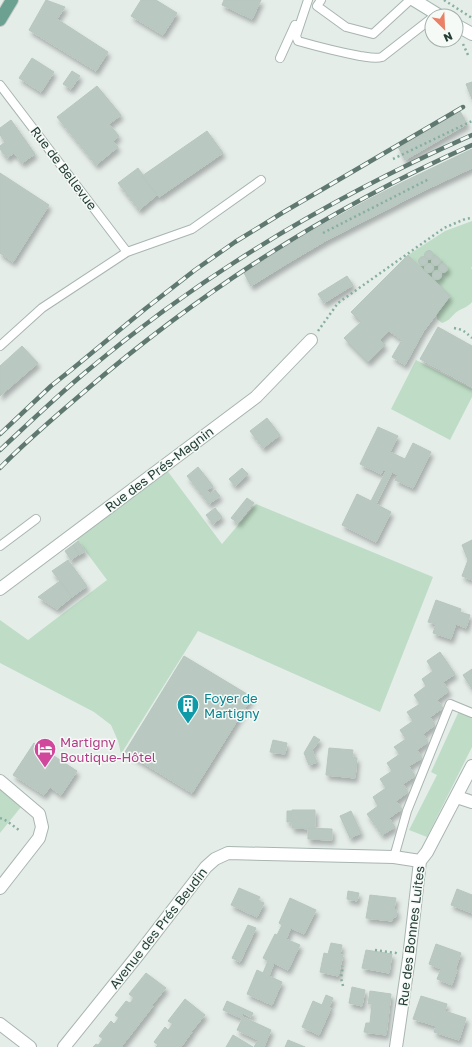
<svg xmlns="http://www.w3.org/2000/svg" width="472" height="1047" font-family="'Golos Text',sans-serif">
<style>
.green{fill:#bfddc6}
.building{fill:#bac8c2;stroke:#b7c6bf;filter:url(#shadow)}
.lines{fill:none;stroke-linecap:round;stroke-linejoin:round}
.lane-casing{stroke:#a8b5b0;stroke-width:10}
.street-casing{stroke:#a8b5b0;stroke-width:14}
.secondary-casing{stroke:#a3b8b0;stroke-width:14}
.primary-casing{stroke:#c2c9c7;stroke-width:14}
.path{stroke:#87afa0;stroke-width:2.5;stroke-dasharray:2 3;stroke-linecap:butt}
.lane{stroke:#fff;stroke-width:8}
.street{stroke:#fff;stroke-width:12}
.secondary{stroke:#fff;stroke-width:12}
.primary{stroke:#6ca090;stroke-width:12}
.rail-casing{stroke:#5f7971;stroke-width:4.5}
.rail{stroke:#f5faf7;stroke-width:3;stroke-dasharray:9;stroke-linecap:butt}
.labels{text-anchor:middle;stroke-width:3;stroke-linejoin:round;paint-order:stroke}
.street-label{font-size:13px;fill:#253e36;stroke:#f5faf7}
.culture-label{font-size:13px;fill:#0d838f;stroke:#f5faf7;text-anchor:start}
.hotel-label{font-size:13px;fill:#b23c85;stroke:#f5faf7;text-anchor:start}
</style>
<defs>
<filter id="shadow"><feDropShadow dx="2.5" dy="4.5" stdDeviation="2" flood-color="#0004"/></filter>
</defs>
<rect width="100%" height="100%" fill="#e5ede9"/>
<path class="green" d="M472,221V267L471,268L472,269V302C468,307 463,308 458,311C452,315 450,321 442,323L437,319V313L447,300L449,296L408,255L445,231Z
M416,360L472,389V397L450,440L391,409Z
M166,469L222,544L256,504L433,577L380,712L198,631L121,754L118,741L111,725L94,712L0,663V620L28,640L107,580L75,537Z
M459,711L472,717V747L427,837L409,830L437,775L431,772Z
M0,790L21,807L0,833Z"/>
<path class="building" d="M46,0L65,7L57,19L108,52L96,71L29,30Z
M141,0H156L177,13L163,35L131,16Z
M224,0H261L252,19L222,5Z
M32,58L54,72L41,92L19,78Z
M72,71L80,76L71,89L63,84Z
M472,82V99L466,84Z
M97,86L121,115L109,124L119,136L113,141L118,147L96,165L57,117Z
M460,111L467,124L405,160L398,147Z
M11,120L35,154L22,163L14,153L7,158L0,149V146L5,142L0,135V128Z
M207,131L223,153L159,197L142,176Z
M472,149V168L425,190L327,240L288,263L251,286L244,273L280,250L320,226L373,197L403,182Z
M138,168L143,175L142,176L157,195L139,210L118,183Z
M0,173L49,205L13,262L0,253Z
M424.5 255a4.5 4.5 0 1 1 9 0a4.5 4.5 0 1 1-9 0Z
M408,255L450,296L423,332L405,365L392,357L402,340L389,331L380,340L385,345L368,362L344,338L361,322L351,312Z
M418.5 261a4.5 4.5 0 1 1 9 0a4.5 4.5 0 1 1-9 0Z
M431.5 261a4.5 4.5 0 1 1 9 0a4.5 4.5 0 1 1-9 0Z
M438.5 268a4.5 4.5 0 1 1 9 0a4.5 4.5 0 1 1-9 0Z
M424.5 268a4.5 4.5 0 1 1 9 0a4.5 4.5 0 1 1-9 0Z
M432.5 275a4.5 4.5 0 1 1 9 0a4.5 4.5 0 1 1-9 0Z
M347,276L353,285L324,303L318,294Z
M438,327L472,346V387L420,359Z
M22,346L38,363L0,396V366Z
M267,418L280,435L263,448L250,431Z
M378,427L398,436L390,452L405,459L413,443L431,452L413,488L395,480L398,475L392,472L376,504L391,512L376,542L342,525L357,494L371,501L386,471L383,470L381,474L360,464Z
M198,467L213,486L207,490L210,494L215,490L220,496L209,504L187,476Z
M242,468L248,474L235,486L229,479Z
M247,498L254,503L238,523L231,518Z
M215,508L222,517L213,524L206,515Z
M472,540V580L462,576L468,560L462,545Z
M78,541L85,551L79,555L73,545Z
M73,545L79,554L71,560L65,551Z
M68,560L87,586L72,597L52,571Z
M60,581L72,597L57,609L38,597Z
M436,600L461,609L460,612L470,615L466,628L456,624L451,639L433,633L436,624L428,622Z
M440,652L455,674L443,682L449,691L437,700L443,708L430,717L435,725L423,734L428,742L417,750L422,758L409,766L415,776L403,784L408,792L396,801L402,809L389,818L395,827L382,835L367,814L378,806L373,797L386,788L380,779L392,771L387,763L400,754L394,747L406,739L400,730L413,721L407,712L420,704L414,695L426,686L422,679L433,671L427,661Z
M184,656L252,697L192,793L125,752Z
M472,669V689L463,675Z
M314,736L320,740L312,750L317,762L309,765L304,753Z
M273,740L287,743L285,754L270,752Z
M34,743L77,771L61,795L50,787L44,795L13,775Z
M329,748L353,750L352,757L357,758L355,778L326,775Z
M292,810H315V829L292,828V822H287V811H292Z
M351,811L361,833L350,838L340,816Z
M308,828L332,829V840L308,839Z
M239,888L260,897L258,901L264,903L257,917L231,905Z
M457,889L472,895V913L451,905Z
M348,891L359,893L357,901L347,899Z
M370,895L396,898L394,909L397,910L396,917H393L392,921L366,918Z
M290,898L316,910L304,934L291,928L286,939L300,945L288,970L274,963L269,976L282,982L272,1005L247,994L257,970L263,973L268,961L263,958L275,934L277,935L282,925L279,923Z
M248,925L256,928L240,962L232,958Z
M331,943L342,945L340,955H343L338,976L320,972L324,953L328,954Z
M436,944L461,953L455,970H457L452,985L437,979L441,969L429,964Z
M366,950L392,954L389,973L362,968Z
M146,973L166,988L152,1005L153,1006L122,1046L123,1047H93L96,1044L98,1045L103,1039L99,1036L111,1021L114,1024L119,1018L115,1015L126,1001L130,1003L134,998L129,994Z
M352,987L365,990L362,1006L349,1003Z
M370,991L391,994L386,1035L364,1032L366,1023H370L372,1004H368Z
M326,995L333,998L329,1007L331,1008L319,1035L302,1027L313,1001L322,1005Z
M421,996L447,1004L445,1011L466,1018L459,1040L434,1032L436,1026L413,1019Z
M185,999L205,1015L191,1032H192L181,1047H156L158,1045L154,1042L165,1027L168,1030L173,1024L168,1021Z
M227,1001L253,1013L251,1017L243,1013L241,1018L223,1010Z
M243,1017L271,1030L264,1047H254L258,1040L237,1030Z
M233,1035L253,1047H226Z
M288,1040L305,1047H285Z"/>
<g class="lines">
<g class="lane-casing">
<path id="lane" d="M308,0L296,36L298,41C319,47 339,52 360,56C368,57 375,59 382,57L432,18
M321,0L317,6L346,27L373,34L410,0
M280,58L295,25
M0,85L127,252
M0,346L42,308L127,252L192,229L261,180
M0,546L36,519
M394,857L407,811L450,704L472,713"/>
</g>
<g class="street-casing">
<path id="street" d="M0,589L256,397L311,340
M0,781L39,814L42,827L39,838L0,888
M457,797L472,802
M0,1024L30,1047
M64,1047L138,955L206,867L215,859L228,853L394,857L420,861
M396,1047L409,958L420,861L427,852L472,766"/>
</g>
<g class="secondary-casing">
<path id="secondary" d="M414,0L440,16
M456,25L472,34"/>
</g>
<g class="primary-casing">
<path id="primary" d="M0,20L12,0"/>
</g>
<path class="path" d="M444,0L472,18
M463,44L468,55
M393,159L472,121
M323,233L429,179
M454,328C464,330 464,331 472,338
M318,331L338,303L444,228L465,219L472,218
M0,818L7,821L19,830
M375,950L396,953L398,954
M343,986L341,978L343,966"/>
<use href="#lane" class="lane"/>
<use href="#street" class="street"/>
<use href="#secondary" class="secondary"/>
<use href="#primary" class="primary"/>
<g class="rail-casing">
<path id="rail" d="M0,434L51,386L71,370L145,309L195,270L235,242L282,213L463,107
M0,450C29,423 57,396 87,371C202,274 334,196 472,135
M0,468C26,441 56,416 85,391C201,291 332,207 472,145"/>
</g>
<use href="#rail" class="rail"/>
</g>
<defs>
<g id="building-pin" transform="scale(1.15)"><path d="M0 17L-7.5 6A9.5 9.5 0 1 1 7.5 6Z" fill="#0f9aa8" stroke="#f5faf7"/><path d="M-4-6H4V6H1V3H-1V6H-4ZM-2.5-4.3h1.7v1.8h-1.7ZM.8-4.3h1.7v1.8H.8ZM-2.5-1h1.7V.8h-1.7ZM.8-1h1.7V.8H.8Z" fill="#fff"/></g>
<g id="hotel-pin" transform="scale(1.15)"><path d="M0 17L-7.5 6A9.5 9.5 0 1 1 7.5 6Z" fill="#d1479c" stroke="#f5faf7"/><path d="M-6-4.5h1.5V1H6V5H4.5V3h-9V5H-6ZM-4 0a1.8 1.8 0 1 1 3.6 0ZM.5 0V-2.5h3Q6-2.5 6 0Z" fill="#fff"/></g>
</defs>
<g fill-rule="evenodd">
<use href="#building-pin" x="188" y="705"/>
<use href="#hotel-pin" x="45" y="749"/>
</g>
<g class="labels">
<g class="street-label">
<text transform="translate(64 168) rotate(53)" y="5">Rue de Bellevue</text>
<text transform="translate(159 469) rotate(-37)" y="5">Rue des Prés-Magnin</text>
<text transform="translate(158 928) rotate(-52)" y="5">Avenue des Prés Beudin</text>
<text transform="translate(411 936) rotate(-83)" y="5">Rue des Bonnes Luites</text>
</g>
<g class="culture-label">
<text x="204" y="703">Foyer de<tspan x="204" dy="15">Martigny</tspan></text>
</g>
<g class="hotel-label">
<text x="60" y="747">Martigny<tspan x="60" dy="15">Boutique-Hôtel</tspan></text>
</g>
</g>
<g transform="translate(444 28) rotate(156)"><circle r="19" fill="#f5faf7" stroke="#a2afaa"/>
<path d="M0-3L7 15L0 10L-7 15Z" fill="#ea8065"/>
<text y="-6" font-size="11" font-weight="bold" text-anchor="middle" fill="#253e36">N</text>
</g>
</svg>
